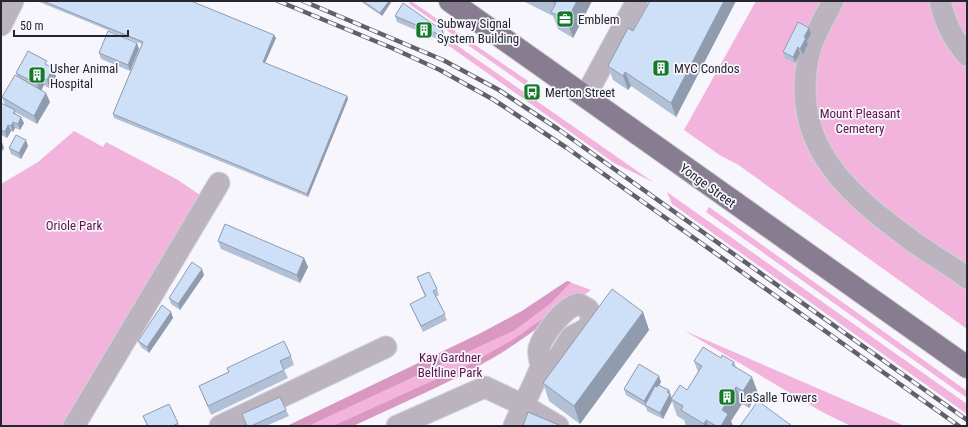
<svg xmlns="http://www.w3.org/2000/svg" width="968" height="427" font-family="'Roboto Condensed',sans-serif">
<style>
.green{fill:#f2b4dc}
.forest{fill:#d998c2}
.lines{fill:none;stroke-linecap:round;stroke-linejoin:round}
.minor-casing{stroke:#d1d1d7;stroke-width:23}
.major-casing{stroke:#d1d1d7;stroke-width:24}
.minor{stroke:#bbb4bf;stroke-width:21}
.major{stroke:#887c90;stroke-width:22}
.rail-casing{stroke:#606069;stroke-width:4.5}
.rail{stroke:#f6f6fc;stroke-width:3;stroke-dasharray:9;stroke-linecap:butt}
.wall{fill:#b1c0d5}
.shaded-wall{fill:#909cae}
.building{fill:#cedff8;stroke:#909cae}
.labels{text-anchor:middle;stroke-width:3.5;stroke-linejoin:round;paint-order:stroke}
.poi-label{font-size:13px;fill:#262630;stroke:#f6f6fc;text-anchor:start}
.park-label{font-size:13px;fill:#5f134c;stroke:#f6f6fc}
.street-label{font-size:13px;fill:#262630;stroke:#f6f6fc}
</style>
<rect width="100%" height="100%" fill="#f6f6fc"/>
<path class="green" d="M411,1L528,81L525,85L409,4Z
M756,1H967V329L737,164L721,156L684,130Z
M445,37L653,182L614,163L442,41Z
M74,131L103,147L106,142L178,180L200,195L62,426H1V184L38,162Z
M667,192L967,404V414L672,204Z
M709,207L967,391V398L706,212Z
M567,281L591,290L502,353L465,374L353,426H287L481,333L522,311Z
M685,331L905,426H851L824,413Z"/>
<path class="forest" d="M567,281L571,282L551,303L515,330L308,426H287L481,333L522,311Z
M565,303C555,317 541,325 528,335C474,373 413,398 353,426H333L472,363L514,339Z"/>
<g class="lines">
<g class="minor-casing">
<path id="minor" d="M833,1C825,17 815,33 810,50C788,138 841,189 907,237C926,252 948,263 967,278
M940,1C945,22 952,38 967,55
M1,25L13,1
M586,95L637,1
M74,426L219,183
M220,426L386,347
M397,426L485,387L523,405L558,426
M514,426C522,407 532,389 540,369C542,363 537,355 539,348C543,334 565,306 579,304L588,309L592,317L588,328L571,337L558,358L541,367"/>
</g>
<g class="major-casing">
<path id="major" d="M450,1L967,367"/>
</g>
<use href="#minor" class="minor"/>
<use href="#major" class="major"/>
<g class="rail-casing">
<path id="rail" d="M278,1L392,48L440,70L494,100L567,148L959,426
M303,1L443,60L499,90L558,129L967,420"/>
</g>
<use href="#rail" class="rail"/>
</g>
<path class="wall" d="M37,1H191L274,35L276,38L265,63L347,96L348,99L308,197L114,118L113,114L142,44Z
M360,1H392L382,16Z
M523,1H592L573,38L558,29L553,16Z
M650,1H736L676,117L631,86L628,90L613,80L608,66L633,31Z
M395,16L443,31L445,37L442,41L397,22Z
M811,34L807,41L808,44L803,55L800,53L795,63L785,58L783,52Z
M137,43L139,49L130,71L101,59L99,53Z
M49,66L53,68L56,77L50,89L44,85L41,90L50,102L37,124L15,112L16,114L24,123L20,130L15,128L13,132L11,131L7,138L1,135V103L5,105L2,97L17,76L16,73Z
M28,146L21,159L11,154L9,148Z
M218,241L304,258L308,267L300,283L221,249Z
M204,275L180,310L171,304L169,298Z
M417,277L437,289L439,295L436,297L447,320L423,332L410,304L425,297Z
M171,312L173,318L149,353L141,347L138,341Z
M643,312L649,330L580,424L549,401L543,383Z
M291,356L294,365L284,370L288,378L211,415L199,386L228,372L227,368Z
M721,358L734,362L736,367L758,393L749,408L742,404L731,421L733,426H686L684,420L677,416L672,401L663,419L647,411L646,407L626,395L624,389L661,382L659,385L669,390L672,398L687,390L698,372L694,361Z
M286,410L289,416L266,426H247L242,414Z
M143,416L178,423L179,426H147Z"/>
<path class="shaded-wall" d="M389,1H392L382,16L380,13Z
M577,1H592L573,38L567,20Z
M724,1H736L676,117L671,103Z
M809,28L811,34L807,41L808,44L803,55L800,49L804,37Z
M443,31L445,37L442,41L440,35Z
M274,35L276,38L264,65L263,62Z
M137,43L139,49L130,71L128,65Z
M798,47L800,53L795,63L793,57Z
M53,68L56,77L50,89L47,80Z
M625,72L631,86L628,90L623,76Z
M41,77L44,85L40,93L37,84Z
M46,93L50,102L37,124L34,116Z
M347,96L348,99L308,197L307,194Z
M21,117L24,123L20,130L18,124Z
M13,122L15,128L13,132L11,126Z
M8,125L11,131L7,138L5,132Z
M26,140L28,146L21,159L19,153Z
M2,142L4,148L1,153V143Z
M304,258L308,267L300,283L297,275Z
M202,269L204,275L180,310L178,304Z
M171,312L173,318L149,353L147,347Z
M643,312L649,330L580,424L574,406Z
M659,376L661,382L647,406L646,405L644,401Z
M752,377L758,393L749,408L743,391Z
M736,387L742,404L731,421L733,426H721L722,410Z
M669,390L672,400L671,399L672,401L663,419L660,413Z
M706,420L708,426H704V424Z"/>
<path class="building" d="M43,1H191L274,35L263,62L347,96L307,194L113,114L143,42Z
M363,1H389L380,13Z
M551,1H577L567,20L551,12L556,3Z
M650,1H724L671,103L625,72L623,76L608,66L628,28L633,31Z
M403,3L443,31L440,35L395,16Z
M798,22L809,28L804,37L806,38L800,49L798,47L793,57L783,52Z
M108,31L137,43L128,65L99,53Z
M28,51L47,61L45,64L53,68L47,80L41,77L37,84L16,73Z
M15,75L46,93L34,116L2,97Z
M1,103L15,110L13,113L21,117L18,124L13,122L11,126L8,125L5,132L1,130Z
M16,135L26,140L19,153L9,148Z
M225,224L304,258L297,275L218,241Z
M192,262L202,269L178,304L169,298Z
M429,272L437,289L433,291L445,314L421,326L410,304L426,296L417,277Z
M612,289L643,312L574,406L543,383Z
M162,305L171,312L147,347L138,341Z
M284,341L291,356L280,361L284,370L208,406L199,386L229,372L227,368Z
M703,347L721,358L722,355L734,362L732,365L752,377L743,391L736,387L722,410L728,414L721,426H716L706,420L704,424L681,410L683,406L671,399L680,385L687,390L702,366L694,361Z
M639,364L659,376L644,401L624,389Z
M658,385L669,390L667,392L670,394L660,413L645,405L655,386L657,387Z
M280,397L286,410L251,426H247L242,414Z
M758,401L792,426H740Z
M169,404L178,423L173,426H148L143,416Z
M528,412L561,426H523Z"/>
<defs>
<g id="office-square" transform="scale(0.9)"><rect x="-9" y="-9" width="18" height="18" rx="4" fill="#14792b" stroke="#f6f6fc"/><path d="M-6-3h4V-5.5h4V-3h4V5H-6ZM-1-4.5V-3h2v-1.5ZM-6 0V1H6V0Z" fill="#fff"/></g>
<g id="building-square" transform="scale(0.9)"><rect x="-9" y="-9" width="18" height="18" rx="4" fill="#14792b" stroke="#f6f6fc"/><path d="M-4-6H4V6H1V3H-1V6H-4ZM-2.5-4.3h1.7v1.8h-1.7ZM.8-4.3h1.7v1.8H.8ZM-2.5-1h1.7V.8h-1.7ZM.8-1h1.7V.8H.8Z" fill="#fff"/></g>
<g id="bus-square" transform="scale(0.9)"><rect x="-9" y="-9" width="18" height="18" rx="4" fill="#14792b" stroke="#f6f6fc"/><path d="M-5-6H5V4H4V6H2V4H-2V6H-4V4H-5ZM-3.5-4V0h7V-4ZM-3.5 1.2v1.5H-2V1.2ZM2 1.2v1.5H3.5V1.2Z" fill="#fff"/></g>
</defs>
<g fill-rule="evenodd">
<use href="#office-square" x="565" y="19"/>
<use href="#building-square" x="424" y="30"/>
<use href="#building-square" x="661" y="68"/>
<use href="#building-square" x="37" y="75"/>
<use href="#bus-square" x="532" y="92"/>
<use href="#building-square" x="727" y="397"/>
</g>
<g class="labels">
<g class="poi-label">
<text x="578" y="24">Emblem</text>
<text x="437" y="28">Subway Signal<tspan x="437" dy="15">System Building</tspan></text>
<text x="50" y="73">Usher Animal<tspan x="50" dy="15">Hospital</tspan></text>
<text x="674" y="73">MYC Condos</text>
<text x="545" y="97">Merton Street</text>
<text x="740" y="402">LaSalle Towers</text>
</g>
<g class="park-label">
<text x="860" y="118">Mount Pleasant<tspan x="860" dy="15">Cemetery</tspan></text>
<text x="74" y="230">Oriole Park</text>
<text x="450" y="362">Kay Gardner<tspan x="450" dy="15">Beltline Park</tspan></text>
</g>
<g class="street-label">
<text transform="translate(708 185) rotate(36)" y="5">Yonge Street</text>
</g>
</g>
<rect width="968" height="427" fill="none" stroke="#262630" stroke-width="4"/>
<path d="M14 30v6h114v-6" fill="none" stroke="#262630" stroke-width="2"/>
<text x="20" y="30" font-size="12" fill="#262630" stroke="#f6f6fc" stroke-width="3" paint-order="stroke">50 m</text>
</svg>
